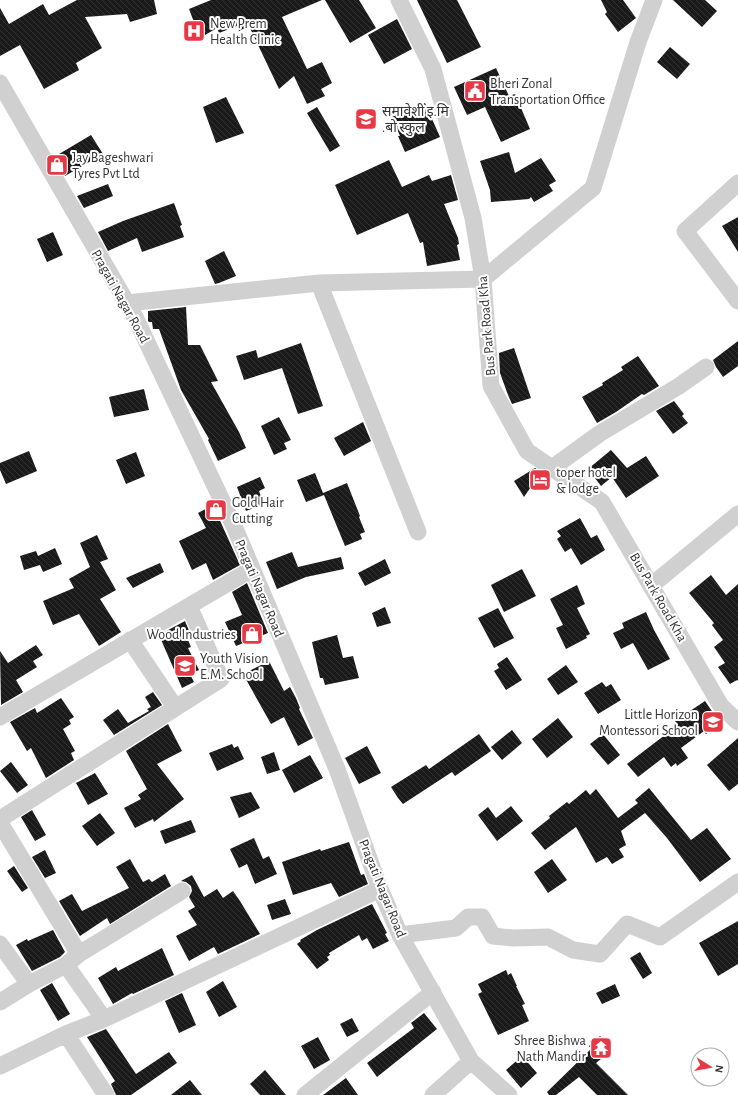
<svg xmlns="http://www.w3.org/2000/svg" width="738" height="1095" font-family="'Alegreya Sans','Noto Sans Devanagari',sans-serif">
<style>
.building{fill:url(#building-back-hatch)}
.lines{fill:none;stroke-linecap:round;stroke-linejoin:round}
.minor{stroke:#d0d0d0;stroke-width:17}
.labels{text-anchor:middle;stroke-width:4;stroke-linejoin:round;paint-order:stroke}
.poi-label{font-size:14px;fill:#333;stroke:#fff;text-anchor:start}
.street-label{font-size:14px;fill:#333;stroke:#fff}
</style>
<defs>
<pattern id="building-back-hatch" width="6" height="6" patternUnits="userSpaceOnUse"><rect width="6" height="6" fill="#1a1a1a"/><path d="M-1 5l2 2M0 0l6 6M5-1l2 2" fill="none" stroke="#333"/></pattern>
</defs>
<rect width="100%" height="100%" fill="#fff"/>
<path class="building" d="M77,0H154L157,14L130,22L127,14L85,17L102,48L76,63L79,70L44,89L20,45L0,56V8L9,24L43,4L49,15Z
M211,0H322L282,17L307,69L322,62L332,83L321,89L325,96L307,104L294,76L279,89L249,26L239,31L237,26L219,33L217,28L200,38L189,9Z
M325,0H359L376,28L350,43Z
M417,0H457L481,47L447,63Z
M601,0H623L636,18L618,32L605,14L607,12Z
M673,0H705L717,11L702,27Z
M397,19L412,49L384,64L368,35Z
M670,47L690,64L677,79L657,62Z
M496,68L509,96L515,94L530,129L501,142L485,107L467,115L454,87Z
M226,97L244,133L216,143L203,107Z
M425,103L440,137L405,152L398,136H400L392,117Z
M317,107L340,146L330,152L307,113Z
M91,135L103,154L65,176L54,157Z
M509,152L515,173L541,158L556,181L549,185L553,191L534,202L531,197L529,199L491,202L490,190L480,161Z
M389,160L402,187L429,175L432,181L451,175L458,200L444,204L458,238L459,244L457,245L460,260L427,266L423,242L420,243L408,213L357,235L335,185Z
M108,184L113,196L84,208L77,196Z
M174,203L182,225L180,226L184,237L142,252L137,238L108,251L98,232L123,221Z
M738,217V252L722,226Z
M53,232L63,255L47,262L37,239Z
M224,251L236,276L219,283L215,284L205,261Z
M186,307L188,345H200L218,381L211,382L239,432L246,448L218,461L208,440L209,439L181,390L159,329H153L152,322H149L148,321V311Z
M738,341V366L723,377L716,367L713,360Z
M301,343L323,406L298,414L282,368L244,380L236,356L256,350L258,358Z
M514,348L531,398L512,404L508,395L500,373L499,353Z
M638,356L659,386L644,395L642,394L616,412L597,423L582,397L603,385L602,383L623,370L621,367Z
M144,389L149,410L114,417L109,397Z
M674,401L684,414L682,416L688,423L673,434L656,411Z
M279,417L291,440L284,443L287,449L274,455L261,426Z
M363,422L371,441L344,456L334,438Z
M611,450L627,468L646,456L659,476L626,498L612,477L601,486L588,469Z
M29,451L37,471L6,484L0,470V463Z
M136,452L145,476L126,484L116,460Z
M535,468L541,472L524,497L514,481Z
M315,473L323,493L347,483L360,516L359,517L365,532L360,534L362,539L345,546L324,495L306,502L297,480Z
M260,477L265,488L259,491L264,504L246,511L237,487Z
M213,505L240,565L213,580L206,563L192,570L179,541L206,528L198,513Z
M580,518L591,538L597,535L605,550L581,565L571,548L565,552L557,539L561,536L557,531Z
M97,535L108,559L100,562L116,590L100,599L121,632L99,646L79,614L53,625L43,601L74,588L69,579L90,567L80,543Z
M55,548L62,564L43,572L40,565L24,570L20,556L36,551L38,556Z
M292,552L298,567L341,557L344,569L306,577L277,589L266,562Z
M385,559L391,573L365,586L358,573Z
M160,563L164,572L133,588L126,578Z
M522,569L536,596L504,612L491,585Z
M711,575L726,595L738,584V681L737,680L730,684L718,667L725,663L714,647L723,640L712,625L714,623L689,593Z
M247,583L268,633L236,646L225,622L242,615L232,592Z
M577,585L585,604L577,608L590,634L586,636L587,638L566,649L556,628L563,625L550,599Z
M385,607L391,623L377,627L372,613Z
M498,608L514,638L494,648L478,618Z
M646,612L654,630L670,659L648,670L633,643L621,649L613,633L624,628L622,623Z
M185,621L192,638L188,640L191,647L188,648L199,670L190,674L194,682L182,688L159,635Z
M337,635L343,658L353,656L359,678L325,685L323,678H320L312,642Z
M36,645L43,655L33,661L37,667L16,680L23,692L1,705L0,651L8,663Z
M507,657L522,680L506,690L494,671L499,668L497,664Z
M269,661L284,691L290,687L296,698L300,708L299,709L313,738L298,746L284,717L271,724L243,674Z
M566,665L578,682L558,695L547,679Z
M602,682L606,687L611,684L621,700L598,714L584,693Z
M153,692L162,705L114,735L103,720L118,709L128,723L149,711L147,709L151,707L145,697Z
M61,698L74,717L69,720L71,724L63,729L75,751L71,753L74,760L46,778L31,748L27,751L10,722L35,708L37,713Z
M705,701L720,723L706,734L704,731L681,748L688,758L677,766L676,763L671,767L664,757L638,777L627,764L678,725L675,721Z
M558,718L573,737L547,758L532,739Z
M168,724L182,751L157,764L184,799L154,822L153,819L135,828L124,808L141,799L138,795L147,789L126,751Z
M512,730L522,743L502,760L491,747Z
M479,734L491,751L455,776L452,772L403,804L398,798L391,787L426,765L429,769Z
M603,734L620,755L608,765L590,744Z
M738,738V784L729,791L707,765Z
M232,744L234,748L238,746L244,759L217,771L209,753Z
M367,746L381,773L359,784L345,758Z
M274,752L280,770L267,774L261,757Z
M310,755L323,778L294,793L282,770Z
M11,762L28,785L17,793L0,771Z
M95,773L108,794L88,805L76,783Z
M649,788L691,840L707,828L731,859L700,882L667,838L645,813L621,831L626,845L619,849L624,857L612,864L607,857L596,863L576,827L545,850L531,833L550,818L549,816L567,802L569,804L586,790L590,795L596,789L618,818L638,803L635,800Z
M251,792L260,808L239,818L230,797Z
M511,806L523,821L497,841L478,815L488,807L496,818Z
M32,810L46,835L35,841L21,817Z
M100,813L115,833L97,846L82,826Z
M191,820L196,832L165,844L160,831Z
M254,838L263,859L269,856L277,874L255,884L247,864L239,868L230,849Z
M349,842L361,875L364,874L368,884L339,897L331,883L293,895L282,862L320,849L321,851Z
M45,850L56,873L45,878L32,857Z
M130,859L143,882L149,879L152,882L165,874L171,886L110,924L107,918L80,936L59,901L72,894L82,911L129,888L116,867Z
M552,859L567,880L548,893L534,872Z
M14,866L28,888L22,892L7,871Z
M192,875L204,897L217,889L223,898L233,891L240,901L260,934L218,954L214,947L189,961L176,936L197,925L188,911L195,907L189,897L192,891L191,886L186,882L181,881Z
M285,899L291,914L272,920L267,905Z
M372,904L387,933L385,934L389,941L373,949L367,938L362,941L359,935L329,953L330,955L327,957L329,960L317,969L297,944L301,941L300,940L317,930Z
M738,921V964L718,976L699,943Z
M53,930L65,952L60,957L32,971L16,945L27,939L28,941Z
M162,948L174,975L133,994L132,993L113,1004L98,978L116,967L118,971Z
M640,952L652,973L643,979L630,958Z
M506,970L508,975L511,973L517,986H516L525,1004L522,1005L529,1021L498,1035L478,994L482,992L478,984Z
M223,981L237,1007L219,1017L206,992Z
M52,983L70,1014L58,1021L40,990Z
M615,984L620,996L602,1004L596,993Z
M182,993L196,1025L179,1033L165,1001Z
M424,1013L437,1029L377,1077L367,1063L414,1028L411,1023Z
M352,1018L359,1031L347,1037L340,1024Z
M106,1029L136,1074L169,1052L177,1063L131,1095H116L111,1084L115,1081L87,1037Z
M600,1036L612,1050L596,1063L628,1095H597L579,1077L556,1095H549L547,1092L591,1049L589,1046Z
M318,1037L330,1060L314,1069L301,1046Z
M522,1056L537,1073L521,1088L506,1070Z
M265,1070L286,1095H260L250,1084Z
M346,1078L358,1095H323Z
M190,1080L202,1095H171Z"/>
<g class="lines">
<path class="minor" d="M399,0L433,69L473,218L483,279L491,386L527,451L602,502L721,706L738,722
M0,83L135,317L234,526L337,769L380,889L400,935L471,1061L509,1095
M738,183L685,231L738,301
M319,283L418,532
M127,303L319,283L483,279L593,188L638,42L654,0
M552,468L599,434L679,386L706,367
M652,585L738,514
M130,640L175,707
M0,717L252,569
M0,819L221,679L189,606
M0,823L79,954L66,965
M400,935L456,928L468,917H482L493,936L513,938L548,937L573,950L600,954L627,924L660,937L738,882
M0,944L29,984
M79,954L182,891
M0,1002L29,984L66,965L104,1019
M66,1034L106,1095
M0,1066L66,1034L104,1019L380,889
M305,1095L433,992
M433,1095L471,1061"/>
</g>
<defs>
<g id="hospital-square" transform="scale(1.15)"><rect x="-9" y="-9" width="18" height="18" rx="4" fill="#e63946" stroke="#fff"/><path d="M-5-5h3v3.5h4V-5h3V5h-3V1.5h-4V5h-3Z" fill="#fff"/></g>
<g id="civic-square" transform="scale(1.15)"><rect x="-9" y="-9" width="18" height="18" rx="4" fill="#e63946" stroke="#fff"/><path d="M-.6-6.5H3V-4.5H.6V-3L4-1V1h2V6H-6V1h2V-1L-.6-3ZM-1.2 2.5V6h2.4V2.5Z" fill="#fff"/></g>
<g id="school-square" transform="scale(1.15)"><rect x="-9" y="-9" width="18" height="18" rx="4" fill="#e63946" stroke="#fff"/><path d="M0-5L7-2L0 1L-7-2ZM-4 1L0 2.5L4 1V4Q0 6-4 4Z" fill="#fff"/></g>
<g id="shop-square" transform="scale(1.15)"><rect x="-9" y="-9" width="18" height="18" rx="4" fill="#e63946" stroke="#fff"/><path d="M-5-2.5h2.3a2.7 3.5 0 0 1 5.4 0H5L5.5 6h-11ZM-1.5-2.5h3a1.5 2.3 0 0 0-3 0Z" fill="#fff"/></g>
<g id="hotel-square" transform="scale(1.15)"><rect x="-9" y="-9" width="18" height="18" rx="4" fill="#e63946" stroke="#fff"/><path d="M-6-4.5h1.5V1H6V5H4.5V3h-9V5H-6ZM-4 0a1.8 1.8 0 1 1 3.6 0ZM.5 0V-2.5h3Q6-2.5 6 0Z" fill="#fff"/></g>
<g id="temple-square" transform="scale(1.15)"><rect x="-9" y="-9" width="18" height="18" rx="4" fill="#e63946" stroke="#fff"/><path d="M0-6L5-2H3V0L6.5 2.5H4V6H1.5V3h-3V6H-4V2.5H-6.5L-3 0V-2H-5Z" fill="#fff"/></g>
</defs>
<g fill-rule="evenodd">
<use href="#hospital-square" x="194" y="31"/>
<use href="#civic-square" x="475" y="91"/>
<use href="#school-square" x="366" y="119"/>
<use href="#shop-square" x="57" y="165"/>
<use href="#hotel-square" x="540" y="480"/>
<use href="#shop-square" x="216" y="510"/>
<use href="#shop-square" x="252" y="634"/>
<use href="#school-square" x="185" y="666"/>
<use href="#school-square" x="713" y="722"/>
<use href="#temple-square" x="601" y="1048"/>
</g>
<g class="labels">
<g class="poi-label">
<text x="210" y="28">New Prem<tspan x="210" dy="16">Health Clinic</tspan></text>
<text x="490" y="88">Bheri Zonal<tspan x="490" dy="16">Transportation Office</tspan></text>
<text x="382" y="116">समावेशी इ.मि<tspan x="382" dy="16">.बाे स्कुल</tspan></text>
<text x="72" y="162">Jay Bageshwari<tspan x="72" dy="16">Tyres Pvt Ltd</tspan></text>
<text x="556" y="477">toper hotel<tspan x="556" dy="16">&amp; lodge</tspan></text>
<text x="232" y="507">Gold Hair<tspan x="232" dy="16">Cutting</tspan></text>
<text x="236" y="639" text-anchor="end">Wood Industries</text>
<text x="200" y="663">Youth Vision<tspan x="200" dy="16">E.M. School</tspan></text>
<text x="698" y="719" text-anchor="end">Little Horizon<tspan x="698" dy="16">Montessori School</tspan></text>
<text x="586" y="1045" text-anchor="end">Shree Bishwa<tspan x="586" dy="16">Nath Mandir</tspan></text>
</g>
<g class="street-label">
<text transform="translate(121 296) rotate(61)" y="5">Pragati Nagar Road</text>
<text transform="translate(486 326) rotate(-95)" y="5">Bus Park Road Kha</text>
<text transform="translate(260 588) rotate(67)" y="5">Pragati Nagar Road</text>
<text transform="translate(659 597) rotate(60)" y="5">Bus Park Road Kha</text>
<text transform="translate(383 888) rotate(68)" y="5">Pragati Nagar Road</text>
</g>
</g>
<g transform="translate(710 1067) rotate(101)"><circle r="19" fill="#ffffff" stroke="#adadad"/>
<path d="M0-3L7 15L0 10L-7 15Z" fill="#e63946"/>
<text y="-6" font-size="11" font-weight="bold" text-anchor="middle" fill="#333333">N</text>
</g>
</svg>
